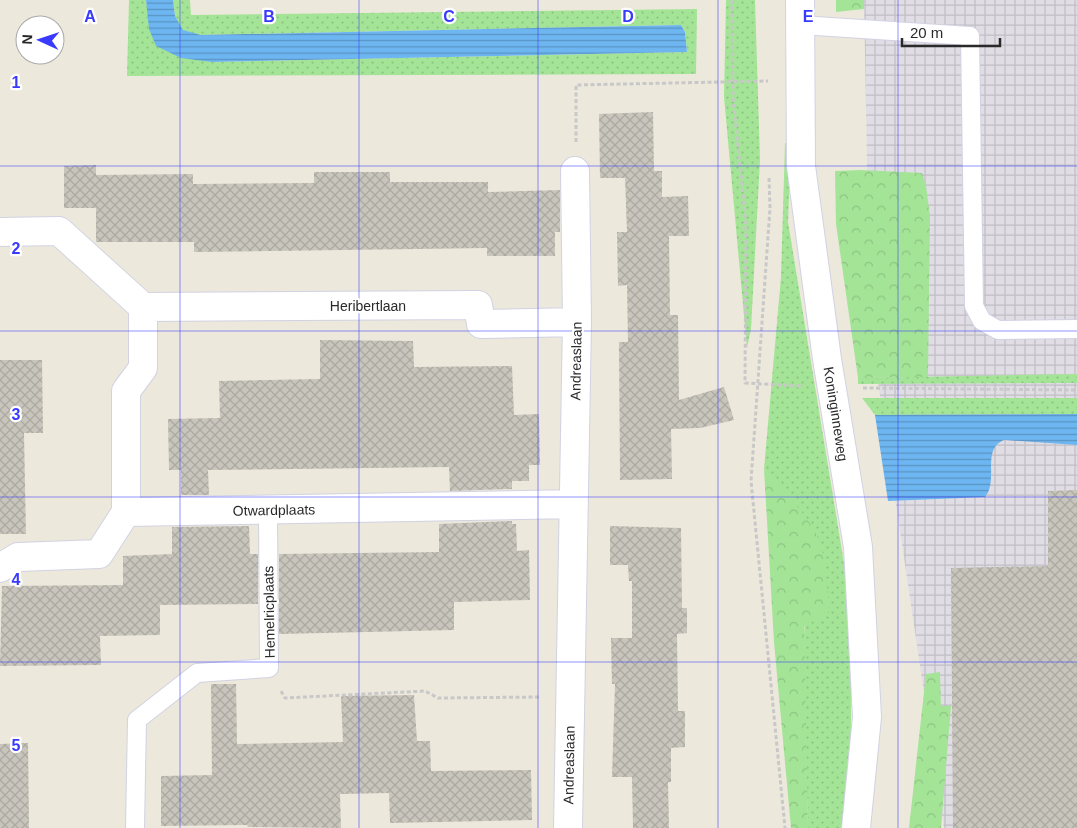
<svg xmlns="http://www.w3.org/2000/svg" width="1077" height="828" font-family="Helvetica,sans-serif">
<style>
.industrial{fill:url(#industrial-grid)}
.grass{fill:url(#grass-dots)}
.forest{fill:url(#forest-crowns)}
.water{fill:url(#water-rules)}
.building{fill:url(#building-cross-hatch)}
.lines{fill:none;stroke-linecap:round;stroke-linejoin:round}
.lane-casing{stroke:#d1d2e3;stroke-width:20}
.street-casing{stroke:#d1d2e3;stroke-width:30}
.secondary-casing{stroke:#d1d2e3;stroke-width:30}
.path{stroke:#c8c8c8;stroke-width:3;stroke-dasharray:4 2.5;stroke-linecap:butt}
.lane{stroke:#fff;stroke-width:18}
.street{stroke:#fff;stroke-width:28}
.secondary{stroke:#fff;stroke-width:28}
.grid{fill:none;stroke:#393afd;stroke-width:1;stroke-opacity:0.55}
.labels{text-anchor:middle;stroke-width:4.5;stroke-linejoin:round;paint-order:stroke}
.street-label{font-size:14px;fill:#2a2a2a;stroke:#fff}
.grid-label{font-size:16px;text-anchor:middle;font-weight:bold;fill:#393afd;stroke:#fff;stroke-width:4.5;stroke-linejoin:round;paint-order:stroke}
</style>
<defs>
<pattern id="industrial-grid" width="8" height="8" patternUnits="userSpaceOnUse" patternTransform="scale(1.25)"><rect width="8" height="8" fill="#e1dde5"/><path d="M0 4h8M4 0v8" fill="none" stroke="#c1bec5"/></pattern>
<pattern id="grass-dots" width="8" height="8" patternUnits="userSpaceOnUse" patternTransform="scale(1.25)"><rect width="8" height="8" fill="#a4e497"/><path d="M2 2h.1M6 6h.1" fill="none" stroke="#8dc482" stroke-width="1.8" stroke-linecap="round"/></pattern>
<pattern id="forest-crowns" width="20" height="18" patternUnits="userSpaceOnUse" patternTransform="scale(1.25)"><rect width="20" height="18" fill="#a4e497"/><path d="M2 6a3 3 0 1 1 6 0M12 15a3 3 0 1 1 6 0" fill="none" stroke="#8dc482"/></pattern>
<pattern id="water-rules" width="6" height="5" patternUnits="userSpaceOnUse" patternTransform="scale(1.25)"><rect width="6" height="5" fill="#6db6f1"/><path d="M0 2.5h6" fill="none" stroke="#5a94c3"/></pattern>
<pattern id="building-cross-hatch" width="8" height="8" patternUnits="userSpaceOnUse" patternTransform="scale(1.25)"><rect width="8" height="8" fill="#c8c5bc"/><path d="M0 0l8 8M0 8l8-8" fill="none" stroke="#aca9a2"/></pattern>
</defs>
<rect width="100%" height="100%" fill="#ede8dc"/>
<path class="industrial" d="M864,0H1077V828H944L870,328Z"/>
<path class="grass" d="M129,0H146V4L212,62L687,52L685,32L681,25L201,35L183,31L175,16L173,0H190L191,15L697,9L696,74L127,76Z
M726,0H755L760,160L751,329L747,348L724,97Z
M785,143L791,144L788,222L844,563L851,637V746L844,828H808L803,655L810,524L764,469L781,277Z
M1077,374V383L858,384V378Z
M862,398H1077V414L875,415Z"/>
<path class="forest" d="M836,0H864V9L836,12Z
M861,170L922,173L926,186L930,216L928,377L858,378L836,224L835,171Z
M764,469C781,489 812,518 820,543C827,565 827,589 829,612L804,627L808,828H791L774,642Z
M940,672L941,706H951L941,828H909L926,674Z"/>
<path class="water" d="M146,0H173L175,16L183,30L201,35L681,25L685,32L687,52L212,62L181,58L156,46L149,29Z
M1077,414V445L1004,440C981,449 999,481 985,497L888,501L875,415Z"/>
<path class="building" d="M653,112L654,171H662V197L688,196L689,236H669L670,315H678L679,400L724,387L734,420L700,428L671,429L672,479L620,480L619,342H628L627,285L618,286L617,232H627L625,178H600L599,114Z
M96,165V175L193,174V184L314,183V172H390V182H488V192L560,190V232H555V256H487V248L194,252V242H96V208H64V166Z
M320,340L413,341L414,367L512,366L514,415L539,414L540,465H529V481H512V489L450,491L449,467L208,470L209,495H181V470H169L168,419L220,418L219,381L320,379Z
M0,360H42L43,433H24L26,534H0Z
M1077,490V828H953L951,568L1048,566V491Z
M512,521V524H516L517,551L529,550L530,600L454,602V630L279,634V554L439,552V524Z
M249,526L250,554H258V604L160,605V635L100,636L101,665L0,666L2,586L123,585V556L172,554V527Z
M610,526L681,528L682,608H687V633L677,634L678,711H685V747L671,748V782H668L669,828H633L632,777H612L615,684H612L611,638H632V581H629L628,565H610Z
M211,684H236L237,744L343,742L341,696L414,695L417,741H430L431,771L531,770L532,820L390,823L389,793L340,794L341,828L248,827L247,825L161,826V776L212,775Z
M28,743L29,828H0V744Z"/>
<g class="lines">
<g class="lane-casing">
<path id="lane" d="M800,25L970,36L974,306L982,321L998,330L1077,329
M135,828L137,720L197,673L269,668L268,510"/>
</g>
<g class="street-casing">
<path id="street" d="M0,232L59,231L143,307
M126,512V391L143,368V307L478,305L481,324L577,322
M126,512L574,504
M0,568L18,557L99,554L126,512
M568,828L577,322L575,171"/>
</g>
<g class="secondary-casing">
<path id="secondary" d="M800,0L801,166L827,359L858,547L867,717L856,828"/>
</g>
<path class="path" d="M732,0L733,98L746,224L745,383L801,386
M576,142V85L768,81
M769,178L770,208L751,481L785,828
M863,388L1077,390
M281,691L285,698L425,691L438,698L541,697"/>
<use href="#lane" class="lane"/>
<use href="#street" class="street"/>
<use href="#secondary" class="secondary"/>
</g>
<path class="grid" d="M180,0V828M359,0V828M538,0V828M718,0V828M898,0V828M0,166H1077M0,331H1077M0,497H1077M0,662H1077"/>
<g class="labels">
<g class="street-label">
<text x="368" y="311">Heribertlaan</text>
<text transform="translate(576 361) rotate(-89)" y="5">Andreaslaan</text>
<text transform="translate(836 414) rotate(81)" y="5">Koninginneweg</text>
<text transform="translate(274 510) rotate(-1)" y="5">Otwardplaats</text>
<text transform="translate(269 612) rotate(-91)" y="5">Hemelricplaats</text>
<text transform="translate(569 765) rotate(-89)" y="5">Andreaslaan</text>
</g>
</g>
<g class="grid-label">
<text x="90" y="22">A</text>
<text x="269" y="22">B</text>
<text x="449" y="22">C</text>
<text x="628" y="22">D</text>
<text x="808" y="22">E</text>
<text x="16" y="88">1</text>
<text x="16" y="254">2</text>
<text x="16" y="420">3</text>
<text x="16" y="585">4</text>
<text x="16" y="751">5</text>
</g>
<g transform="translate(40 40) rotate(273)"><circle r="24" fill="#ffffff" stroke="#aaaaaa"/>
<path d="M0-4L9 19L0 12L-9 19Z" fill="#393afd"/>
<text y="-8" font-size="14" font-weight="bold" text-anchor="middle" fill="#2a2a2a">N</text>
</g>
<path d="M902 38v8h98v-8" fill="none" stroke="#2a2a2a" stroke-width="2.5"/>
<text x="910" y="38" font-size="15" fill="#2a2a2a" stroke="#ffffff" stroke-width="4" paint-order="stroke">20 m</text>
</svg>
